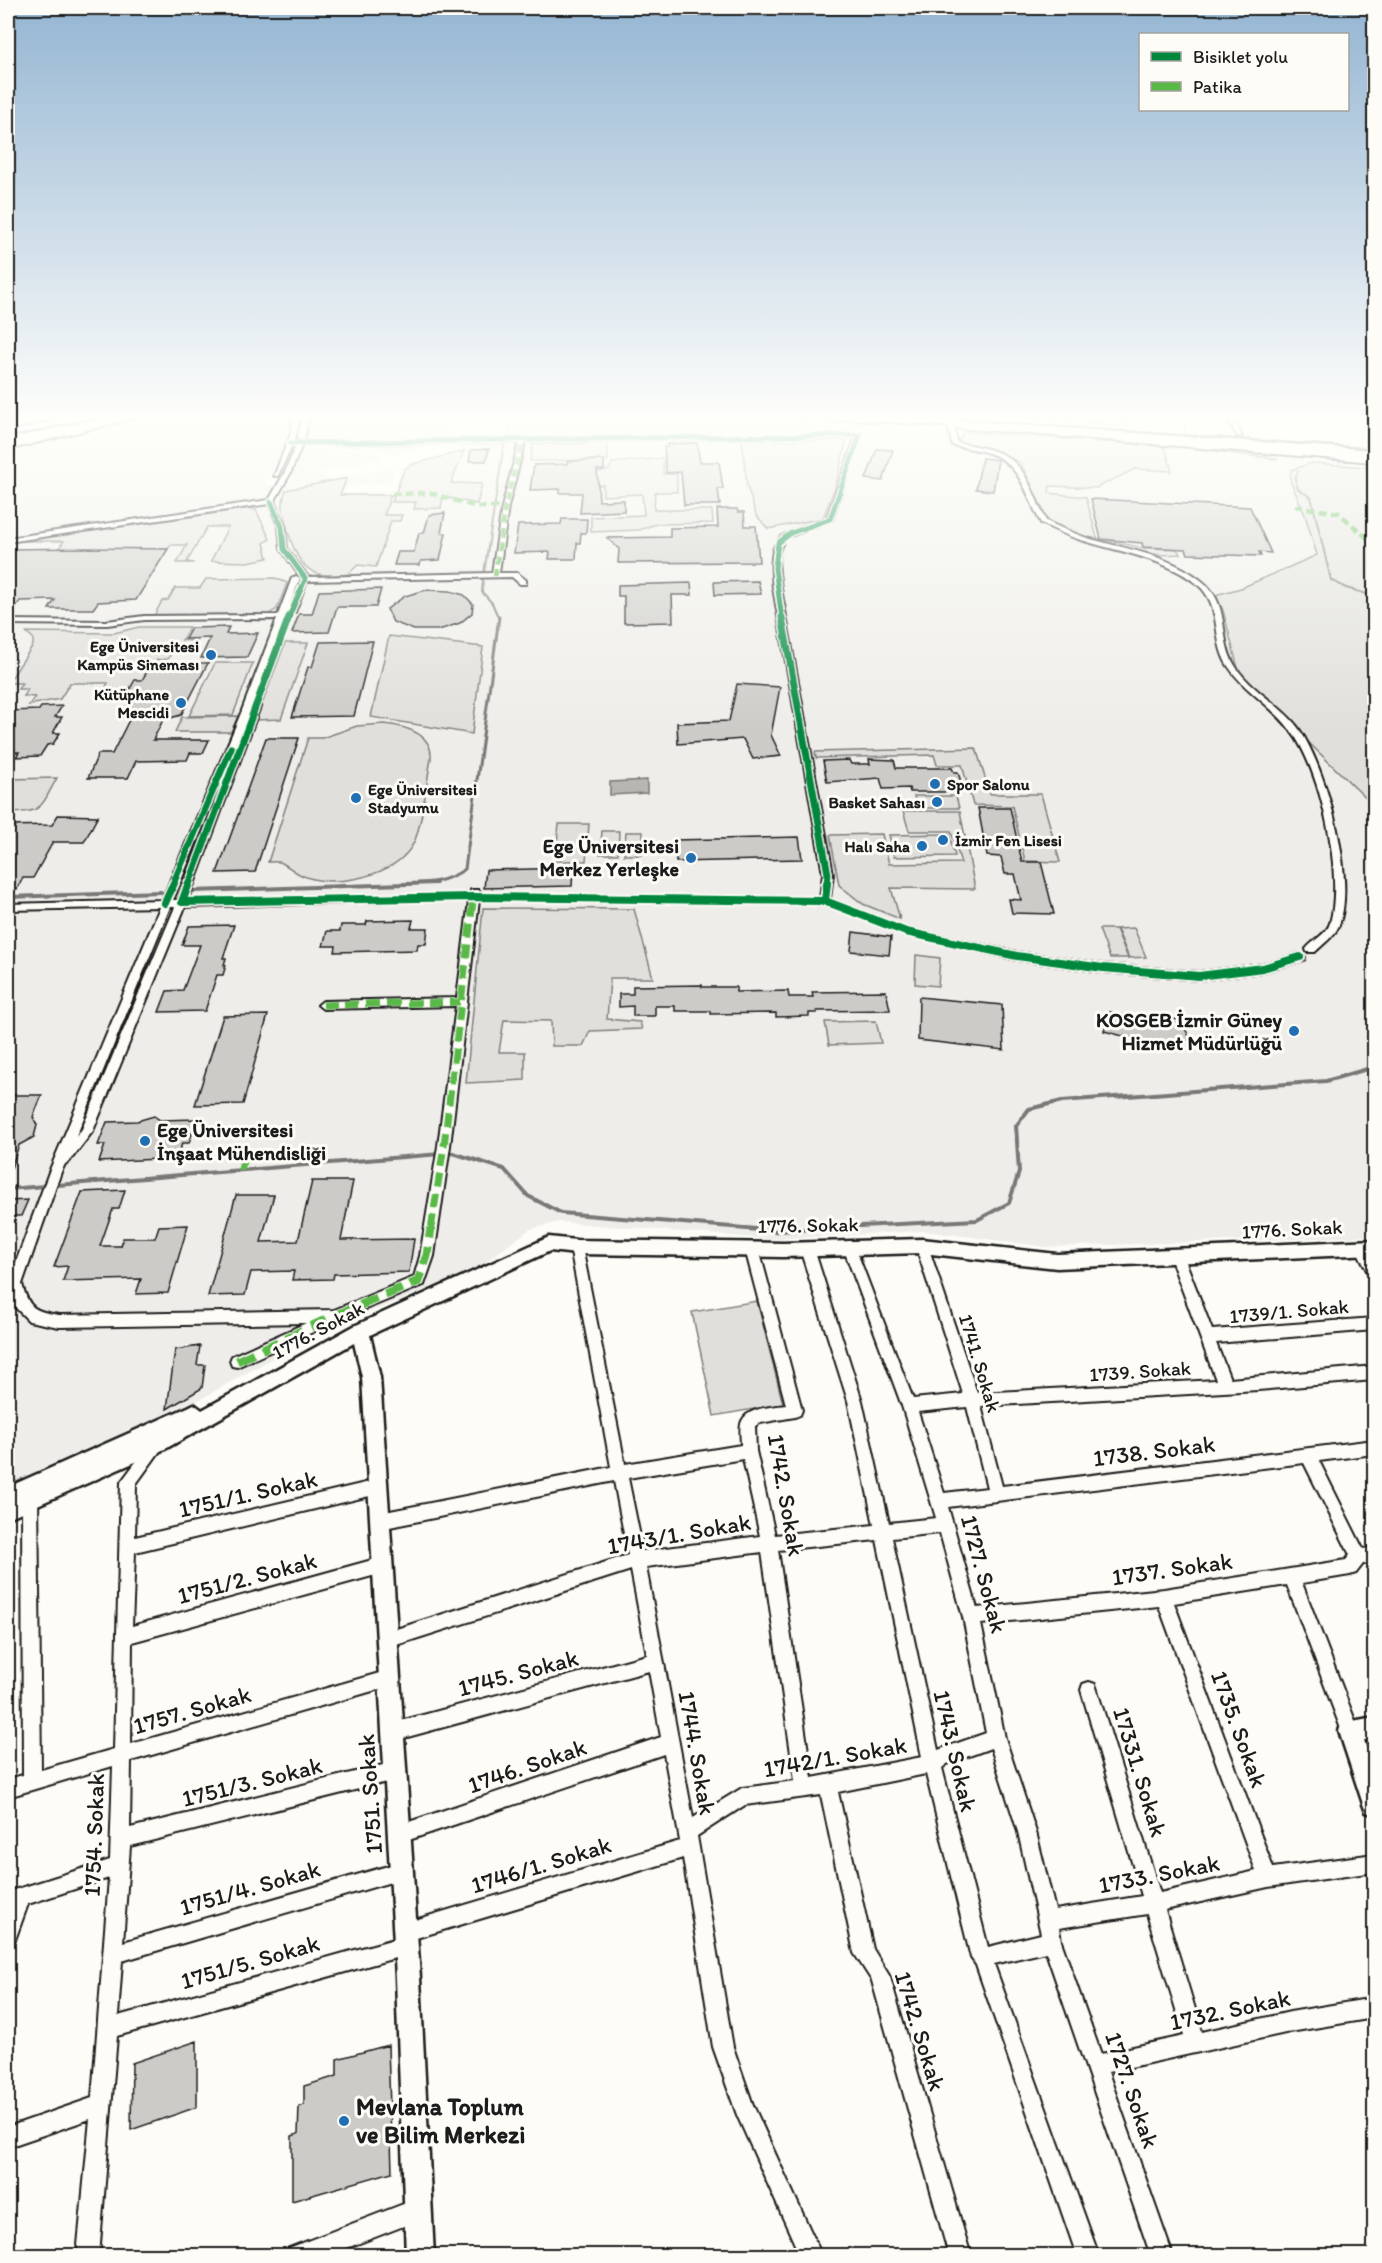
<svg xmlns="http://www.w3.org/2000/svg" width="1382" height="2263" font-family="Itim,sans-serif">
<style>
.built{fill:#eeede9}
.green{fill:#e0dfdb;stroke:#7e7e7c;stroke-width:1.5}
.water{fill:#b7b6b2;stroke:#797876;stroke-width:1.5}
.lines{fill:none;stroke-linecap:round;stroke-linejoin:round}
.stream-far3{stroke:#797876;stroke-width:2}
.stream-far2{stroke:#797876;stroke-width:3}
.stream-far1{stroke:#797876;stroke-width:4}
.stream{stroke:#797876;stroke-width:4.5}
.building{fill:#cccbc8;stroke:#1c1c1c;stroke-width:1.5}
.trunk-tunnel{stroke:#dbdad6;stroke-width:12;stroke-dasharray:12 6;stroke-linecap:butt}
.minor-casing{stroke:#1c1c1c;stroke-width:4}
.tertiary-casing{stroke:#1c1c1c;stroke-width:5}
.secondary-casing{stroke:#1c1c1c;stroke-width:4}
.trunk-casing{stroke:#1c1c1c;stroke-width:5}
.minor{fill:#fdfcf7;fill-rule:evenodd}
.tertiary{fill:#fdfcf7;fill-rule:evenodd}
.secondary{fill:#fdfcf7;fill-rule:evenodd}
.trunk{fill:#fdfcf7;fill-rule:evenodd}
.quiet-far2{stroke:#58b947;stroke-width:4.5;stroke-dasharray:8 4.5;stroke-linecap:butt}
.quiet-far1{stroke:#58b947;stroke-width:7;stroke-dasharray:14 7;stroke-linecap:butt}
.quiet{stroke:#58b947;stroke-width:9;stroke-dasharray:18 9;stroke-linecap:butt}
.cycleway-far2-casing{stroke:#fdfcf7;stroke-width:8}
.cycleway-far1-casing{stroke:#fdfcf7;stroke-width:10}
.cycleway-casing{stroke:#fdfcf7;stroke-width:12}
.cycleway-far2{stroke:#00873e;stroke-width:5}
.cycleway-far1{stroke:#00873e;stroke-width:7}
.cycleway{stroke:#00873e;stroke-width:8}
.poi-dot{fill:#1f6fb2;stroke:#fdfcf7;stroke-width:2}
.labels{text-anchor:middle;stroke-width:6;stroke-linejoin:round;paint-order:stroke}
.far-poi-label{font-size:16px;font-weight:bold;fill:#1c1c1c;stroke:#fdfcf7;text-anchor:end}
.poi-label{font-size:20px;font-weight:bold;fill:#1c1c1c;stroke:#fdfcf7;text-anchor:end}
.street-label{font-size:20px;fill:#1c1c1c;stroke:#fdfcf7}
.near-street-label{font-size:24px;fill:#1c1c1c;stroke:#fdfcf7}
.near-poi-label{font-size:24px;font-weight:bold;fill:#1c1c1c;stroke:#fdfcf7;text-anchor:start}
</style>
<rect width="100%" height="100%" fill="#fdfcf7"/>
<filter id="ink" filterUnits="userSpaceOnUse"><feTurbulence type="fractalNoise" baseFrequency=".0167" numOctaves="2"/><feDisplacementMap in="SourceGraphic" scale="12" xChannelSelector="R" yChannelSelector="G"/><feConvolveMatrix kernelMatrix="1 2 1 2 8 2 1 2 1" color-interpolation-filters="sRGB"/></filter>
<g filter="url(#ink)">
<path class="built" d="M157,414H287V440L265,485H287L303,450L371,449L382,458L321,472L329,480L391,468L395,470L391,483H373L346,487L344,494L396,490L400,470L409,463L459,451L450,443L394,455L391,452L386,453L380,448L369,446H305L311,418L370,414H459L444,438L505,437L516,414H732L1374,461V1236L1047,1247L925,1231L768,1239L559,1222L530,1229L468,1275L322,1330L178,1412L8,1485V449Z"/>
<path class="green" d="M967,414H1128V426Z
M963,432L1161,446L1165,448L1172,471L1135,469L1096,488L1050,486L1049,493L1086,497L1097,538L1143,548L1177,549L1180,554L1161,555L1134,550L1060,529L1048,521L1021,463L988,448L959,442Z
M742,440H847L835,487L823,518L768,529L756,515L747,486Z
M608,443V460L530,461L533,444Z
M464,451L451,483L482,484L477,504L443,497L441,508L414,509L416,502H392L404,470L410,465Z
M673,457V460L663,462V474H677V492H655L654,510H712L713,523L656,524L639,530L591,532V517L644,515L642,494L603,496V485H598L597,472L609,470L612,463Z
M1312,463L1367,467L1371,483H1374V806L1240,676L1223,610L1215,595L1241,588L1317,555L1305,515L1290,480L1291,470Z
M347,478L340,495H391L384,515H402L400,521H391L376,567L358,565L348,574C310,582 297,564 288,531C284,515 280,505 286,490Z
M248,508L256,510L270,539L264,543L268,558L248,562L211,561L228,527H207L187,562L194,563H177L187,545H171L168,549H58L64,541H8Z
M275,578L287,583L277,609L269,614L154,616L162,601L168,600L175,588H200L206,579Z
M139,627H189L182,640L197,641L193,647H175L168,659L157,660L154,665H151L144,680H135L124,698L100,699L108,683H70L60,699L29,705L35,697L24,696L28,689H18L22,683H8L33,645V638L26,632L114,633Z
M389,636L483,647L472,734L371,717Z
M285,643H308L281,719L256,720Z
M215,663H253L233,715L189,716Z
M238,716L231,732H175L182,717Z
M384,724C404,726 433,733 431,759C426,783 424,817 415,840C401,873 350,884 318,880C299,877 296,871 282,863C278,861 272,862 268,862L308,738H322L357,726Z
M976,748L990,794H1041L1060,862L1025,861L1012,806L973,805L962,765H937L934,755L816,758L815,752Z
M57,778C40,808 44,812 8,813V779Z
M914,796H956L959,808H917Z
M903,811H960L975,889L891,888L900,919L863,904L839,885L830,835L882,834L889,864L961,863L951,831H909Z
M559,824H589L586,861H555Z
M602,831H619L618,854H600Z
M626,832H643L642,855H624Z
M949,834L955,856L894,857L889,835Z
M483,908L634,909L653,978H610L607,1019L640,1022L642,1029L590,1031L583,1046H552L551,1021L504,1020L499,1052H525V1080L466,1083Z
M1134,928L1146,957L1129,958L1117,929Z
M1099,929H1116L1128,958H1110Z
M916,955L940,958L938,986L915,984Z
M876,1021L881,1043L829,1045L825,1022Z
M757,1301L783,1404L714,1416L692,1312Z"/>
<path class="water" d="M647,780V793L610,795V782Z"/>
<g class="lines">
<path class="stream-far3" d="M1181,414L1186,432
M510,428L518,414
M1193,448L1277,459
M1298,471L1295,479L1298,489L1311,497L1331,580L1346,588L1374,596
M484,573L504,445
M483,579L482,592L492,603L499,619"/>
<path class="stream-far2" d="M400,884C425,883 444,884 465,869L499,617"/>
<path class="stream-far1" d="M192,891L436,883
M8,897L161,892
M8,1189L453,1153L504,1169L528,1196L561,1213L756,1229
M802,1229L977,1220L1009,1203L1019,1172L1016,1126L1029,1109L1062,1101L1326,1081L1374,1067"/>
<path class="stream" d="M738,1228L774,1231L829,1228"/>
</g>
<path class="building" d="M697,443L700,462H719L723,489H718L720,505H684L681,472L666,473L664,447H668L667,444Z
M489,449L486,461H469L471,450Z
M877,449L893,450L883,481L866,479Z
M982,458L998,460L993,491L976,489Z
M604,460V470H597L599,501L624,500V511L580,513L582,493H560V489L530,490L534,465L567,464V461Z
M1091,499L1250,507L1271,553L1259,552L1261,556L1188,554L1186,549L1143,547L1142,543L1101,539Z
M717,509H737L738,512H744L745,526H756L759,562L618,563L619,549L607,538L670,537V528L718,527Z
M445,513L441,533H446L440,560L421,561L420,565H394L398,552H414L419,533H424L429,515Z
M562,519H587L586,533H581L580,543H577L576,559H549L550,552L514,553L518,525L561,524Z
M86,548L168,549L136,600L98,602L93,609H49L55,600L20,601L8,617V553L10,549Z
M758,581L761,594L715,595L714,582Z
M691,583L692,595H672L673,622L624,623V596H618V585Z
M381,589L376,607H337L329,632L292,633L299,614H312L319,591Z
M426,590L450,591L464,595L473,604L472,613L460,623L439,630H414L393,622L387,609L405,596Z
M229,627L226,634L258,633L247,657L201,658L210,638L185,639L191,628Z
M373,641L354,716L292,717L308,667H312L320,642Z
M155,663H208L181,715L163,720L153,740H209L203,753H190L187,760L136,761L128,778H88L98,754H112L130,718L121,717L132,698H125L135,680H142L151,665Z
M737,684L780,687L771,735L781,756L753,759L743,739L678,744L677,723L729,721Z
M62,706L55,717H62L53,733H60L53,744L47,745L40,756L16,757L19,752H8V711L39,710L41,707Z
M266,738H299L255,872L217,873Z
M869,759L894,760L896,768H952L954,772H958L964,792H910L909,788L883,789L880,778L827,782L823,761L849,760L851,764H870Z
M978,808H1010L1022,862H1041L1054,914L1012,913L1009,899L1021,900L1015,874H1005L1001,857L987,856Z
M58,815L98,816L84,842H53L33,878H23L17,889H8V826L52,825Z
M799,837L802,859L676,862L675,840Z
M573,868L572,886L484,888L486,870Z
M413,920L411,928H428L426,944H418L417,950L335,952L336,946H323L327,931H340L341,925H366L367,921Z
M234,925L223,958H226L224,965H226L223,975H217L205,1011L159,1012L167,991L183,990L200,945H182L189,926Z
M853,932L891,937L889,955L851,951Z
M702,985V987H736V992L788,991L789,997H813L812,992L886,991L890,1010L817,1011V1013H809V1016L776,1017V1013L711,1014V1011H675V1006H655V1016H633V1006L619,1007V994H633V986Z
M919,997L1002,1005L1004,1050L918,1040Z
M1110,1012L1143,1020L1180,1019L1191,1040L1153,1044L1104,1031Z
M268,1015L243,1104L195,1105L223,1016Z
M14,1095H42L33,1117L37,1125L34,1137L19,1145L9,1174L8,1101H12Z
M154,1116L160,1120L197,1119L189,1143H182L178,1158L99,1162L105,1145H98L107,1122L137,1121Z
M312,1181H353L341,1240L414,1239L409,1272L334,1274L333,1279L292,1280L294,1271L251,1272L245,1295L208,1296L236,1195H274L261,1242L298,1241Z
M125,1190L119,1209H113L100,1246H121L123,1238H155L159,1226L188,1225L168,1293L136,1294L141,1279L63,1281L68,1266L54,1267L82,1192Z
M28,1200L21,1216H8V1201Z
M200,1346L197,1365H205L202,1388L167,1409L175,1350Z
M197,2041V2107L131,2130L132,2063Z
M388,2045L392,2172L292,2201V2136L298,2134L299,2107L304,2105V2086L337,2076V2059Z"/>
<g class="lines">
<path class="trunk-tunnel" d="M115,418L130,414"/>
<g class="minor-casing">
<path id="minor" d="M293,414H299L297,433L294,441H297L303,414H309L304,441L862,434L832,520L786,538C774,552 779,571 781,588L833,874L830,899L908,929L1017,952L1103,964L1199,972L1263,964L1300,953L1305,957L1304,960L1263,972L1199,980L1103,972L1017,960L902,934L824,904L479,900L450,1146L434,1256L424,1285L339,1320L237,1367L232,1366L230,1361L232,1356L306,1323L59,1327L29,1321L16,1308L8,1284L49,1172L160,907L8,910V904L162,900L241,713L277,619L144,620L107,625L8,624V620L107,621L144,616L278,615L292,578L296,576L300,578L286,615L291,617L284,619L249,713L173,900H178L253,704L257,702L261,704L188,900L470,894L471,890H479L480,894L820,898L823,874L773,588C767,531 779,536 827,518L856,437L525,442L508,507L499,573H517L526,580V584H520L512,577L307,581L295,612L291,614L287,612L301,578L281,549L279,527L269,504L8,542V538L269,500L285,472L296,445H292L278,476H274L291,433ZM519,442L502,507L492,573L308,577L287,549L285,527L274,502L291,472L302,445ZM469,900L457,998L323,1001L318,1005L323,1009L456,1006L438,1146L420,1256L414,1277L334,1310L59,1315C34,1311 29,1309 22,1284L61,1172L65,1164L69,1162L93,1131L185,907ZM170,907H175L82,1129L76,1137Z
M1226,414H1232L1242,437L1237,436Z
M951,424L954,426L957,443C1021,452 1021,465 1046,521C1058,527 1071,532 1084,537C1123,549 1169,554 1202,581C1231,605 1218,636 1234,664C1250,691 1281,704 1299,729C1326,767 1357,880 1339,925C1335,936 1323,944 1315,952H1307L1306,949C1313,940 1327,934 1330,923C1344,875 1321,770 1291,731C1273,706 1245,692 1228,666C1211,640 1223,605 1197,584C1163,557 1118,552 1078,539C1065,535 1053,529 1041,523C1027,497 1021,463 989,453C977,449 964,448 952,445L948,426Z
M922,1240L927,1242L928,1246L977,1393L1216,1380L1170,1257L1172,1253L1177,1251L1182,1253L1184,1257L1212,1330L1374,1318V1330L1216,1343L1230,1379L1374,1366V1380L1258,1390L981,1406L1002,1486L1374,1440V1454L1319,1461L1363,1549L1374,1547V1563L1363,1564L1356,1573L1350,1575L1302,1583L1359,1731L1356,1737L1350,1740L1344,1737L1287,1585L1174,1603L1273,1868L1374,1854V1872L1268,1887L1165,1910L1202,2032L1290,2012L1374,1998V2018L1290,2032L1108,2072L1173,2256H1151L1046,1952L994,1964L1099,2256H1077L976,1965L971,1958L926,1774L838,1792L873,1949L890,1977L971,2256H949L872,1981L854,1953L821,1795L745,1805L697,1836L733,2047L753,2105L822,2256H800L737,2115L713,2047L683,1858L413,1939L416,1945L413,1952L406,1955L117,2036L99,2256H77L90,2119L8,2147V2127L92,2098L109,1878L28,1904L15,1940L8,1942V1892L110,1860L113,1766L8,1797V1779L23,1775L22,1494L25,1489L30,1486L35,1489L38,1494L41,1770L114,1749L121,1482L153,1439L158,1437L163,1439L165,1444L136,1484L135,1537L378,1480L383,1482L386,1487L383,1492L378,1494L135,1552L132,1626L383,1557L389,1559L391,1565L389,1571L383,1573L132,1642L131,1744L390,1670L396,1672L398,1678L396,1684L390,1686L131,1761L130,1828L395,1762L401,1765L404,1771L401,1777L395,1780L130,1846L123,1942L402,1862L408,1865L411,1871L408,1877L122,1961L118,2016L398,1938L396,1932L398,1925L405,1923L680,1841L664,1754L400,1843L394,1840L391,1834L394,1828L400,1825L661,1737L649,1671L393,1741L387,1738L384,1732L387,1726L393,1723L647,1655L631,1570L387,1648L381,1646L379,1640L381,1634L387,1632L628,1555L614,1481L380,1529L375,1526L372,1521L375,1516L380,1513L611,1467L570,1247L571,1243L576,1241L581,1243L582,1247L625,1464L741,1445C741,1438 739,1427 742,1421C748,1407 774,1407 786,1405L745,1249L747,1245L752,1243L757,1245L759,1249L802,1410L800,1415L795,1417L760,1423L755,1426L756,1451L775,1535L874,1525L848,1401L800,1249L802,1245L807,1243L812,1245L814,1249L862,1401L889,1523L936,1518L902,1406L843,1247L844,1243L849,1241L854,1243L855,1247L913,1399L963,1394L916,1246L917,1242ZM967,1407L987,1488L944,1493L918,1412ZM743,1459L760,1536L643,1551L628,1478ZM1304,1463L1350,1555L1346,1560L1164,1589L977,1608L948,1507ZM940,1533L963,1617L986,1733L938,1750L892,1538ZM877,1540L922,1757L812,1778L778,1550ZM762,1552L795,1781L742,1788L693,1818L646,1567ZM1159,1606L1256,1871L1160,1893L1097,1690L1095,1684L1089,1682L1083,1684L1081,1690L1142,1896L1055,1910L1036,1832L1005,1738L981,1624ZM991,1748L1018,1832L1041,1934L988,1947L942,1768L947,1764ZM1147,1914L1184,2036L1101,2054L1061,1941L1059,1928Z
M1363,1242L1368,1244L1374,1258V1277L1369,1275L1356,1248L1358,1244Z
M419,2198L427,2201L430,2209L427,2217L326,2256H286L289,2248Z"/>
</g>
<g class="tertiary-casing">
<path id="tertiary" d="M549,1237L576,1240L783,1243L922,1239L1057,1254L1374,1240V1254L1057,1268L922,1253L783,1257L576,1254L550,1251L370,1335L380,1377L420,1978L434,2256H406L396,1978L362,1377L354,1343L165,1449L8,1518V1487L188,1407L194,1404L202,1410L354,1326Z
M1374,1717V1739L1364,1740L1374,1772V1815L1366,1812L1363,1804L1339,1731L1342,1723Z"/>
</g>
<g class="secondary-casing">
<path id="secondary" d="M32,414H47L8,426V420Z
M134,414H150L8,450V444Z
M783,414C798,414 834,410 846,418L842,421L787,417Z
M931,414H975L982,417L978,420L935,417Z
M959,423L1374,456V462L956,428L955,426Z"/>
</g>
<g class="trunk-casing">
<path id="trunk" d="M49,414H66L8,431V425Z
M815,414H865L1374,450V456L820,417Z
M115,415L120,418L119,420L8,445V439Z"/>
</g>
<use href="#minor" class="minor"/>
<use href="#tertiary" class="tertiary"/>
<use href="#secondary" class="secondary"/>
<use href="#trunk" class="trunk"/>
<path class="quiet-far2" d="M392,494L431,493L476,507H505
M1295,506L1339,513L1374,544
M495,576L505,507L523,439"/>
<path class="quiet-far1" d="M323,1005L460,1002
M241,1170L244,1156
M431,1229L444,1146L474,893"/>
<path class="quiet" d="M237,1361L334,1316L419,1281L427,1256L431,1228"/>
<g class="cycleway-far2-casing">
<path id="cycleway-far2" d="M290,443L860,435L830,519L791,533L778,543L775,568L782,619
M271,502L282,527L284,549L305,578
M288,619L305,580"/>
</g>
<g class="cycleway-far1-casing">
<path id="cycleway-far1" d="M782,617L828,874L827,884
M173,884L231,748
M189,884L289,617"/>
</g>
<g class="cycleway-casing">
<path id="cycleway" d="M189,883L182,902L474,897L825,901L906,932L1017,956L1103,968L1199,976L1263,968L1300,957
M825,901L827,883
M165,903L174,883"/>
</g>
<use href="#cycleway-far2" class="cycleway-far2"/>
<use href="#cycleway-far1" class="cycleway-far1"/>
<use href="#cycleway" class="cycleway"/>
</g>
</g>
<linearGradient id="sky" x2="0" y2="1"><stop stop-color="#94b5d2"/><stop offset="0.57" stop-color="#fefefb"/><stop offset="1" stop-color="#fefefb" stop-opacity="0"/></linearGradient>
<rect width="1382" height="731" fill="url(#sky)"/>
<g class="poi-dot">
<circle cx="211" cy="655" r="6"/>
<circle cx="181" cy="703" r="6"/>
<circle cx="935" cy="784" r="6"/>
<circle cx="356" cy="798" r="6"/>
<circle cx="937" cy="802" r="6"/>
<circle cx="943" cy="840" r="6"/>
<circle cx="922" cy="846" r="6"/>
<circle cx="691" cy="858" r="6"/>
<circle cx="1294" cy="1031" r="6"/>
<circle cx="145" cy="1141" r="6"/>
<circle cx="344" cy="2121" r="6"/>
</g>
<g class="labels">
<g class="far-poi-label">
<text x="199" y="652">Ege Üniversitesi<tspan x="199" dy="18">Kampüs Sineması</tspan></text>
<text x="169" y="700">Kütüphane<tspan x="169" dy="18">Mescidi</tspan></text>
<text x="947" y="790" text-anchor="start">Spor Salonu</text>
<text x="368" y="795" text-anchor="start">Ege Üniversitesi<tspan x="368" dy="18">Stadyumu</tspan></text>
<text x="925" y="808">Basket Sahası</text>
<text x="955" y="846" text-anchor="start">İzmir Fen Lisesi</text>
<text x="910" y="852">Halı Saha</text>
</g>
<g class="poi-label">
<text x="679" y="853">Ege Üniversitesi<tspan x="679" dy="23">Merkez Yerleşke</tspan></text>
<text x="1282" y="1027">KOSGEB İzmir Güney<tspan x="1282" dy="23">Hizmet Müdürlüğü</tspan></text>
<text x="157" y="1137" text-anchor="start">Ege Üniversitesi<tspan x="157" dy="23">İnşaat Mühendisliği</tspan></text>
</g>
<g class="street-label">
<text transform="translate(808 1225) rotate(-1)" y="7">1776. Sokak</text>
<text transform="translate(1292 1229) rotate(-3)" y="7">1776. Sokak</text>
<text transform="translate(1289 1311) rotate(-5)" y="7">1739/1. Sokak</text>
<text transform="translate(318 1330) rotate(-28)" y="7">1776. Sokak</text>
<text transform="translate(980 1363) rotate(73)" y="7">1741. Sokak</text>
<text transform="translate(1140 1371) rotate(-4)" y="7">1739. Sokak</text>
</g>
<g class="near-street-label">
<text transform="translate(1154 1451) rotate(-7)" y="8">1738. Sokak</text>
<text transform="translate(248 1494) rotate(-13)" y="8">1751/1. Sokak</text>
<text transform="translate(786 1495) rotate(80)" y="8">1742. Sokak</text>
<text transform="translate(679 1534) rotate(-10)" y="8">1743/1. Sokak</text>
<text transform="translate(1172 1569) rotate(-8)" y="8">1737. Sokak</text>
<text transform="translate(984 1574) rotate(75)" y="8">1727. Sokak</text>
<text transform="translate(247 1578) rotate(-15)" y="8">1751/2. Sokak</text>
<text transform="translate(518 1673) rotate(-15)" y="8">1745. Sokak</text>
<text transform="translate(192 1710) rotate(-16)" y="8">1757. Sokak</text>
<text transform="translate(1239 1729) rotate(70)" y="8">1735. Sokak</text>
<text transform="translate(955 1751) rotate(77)" y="8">1743. Sokak</text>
<text transform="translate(697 1753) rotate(80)" y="8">1744. Sokak</text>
<text transform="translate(835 1757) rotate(-10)" y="8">1742/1. Sokak</text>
<text transform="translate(527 1766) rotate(-19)" y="8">1746. Sokak</text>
<text transform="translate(1140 1772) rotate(73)" y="8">17331. Sokak</text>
<text transform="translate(252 1782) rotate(-14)" y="8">1751/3. Sokak</text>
<text transform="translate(370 1794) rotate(-94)" y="8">1751. Sokak</text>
<text transform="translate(94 1835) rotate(-88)" y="8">1754. Sokak</text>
<text transform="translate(541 1865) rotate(-17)" y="8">1746/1. Sokak</text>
<text transform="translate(1159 1874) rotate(-11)" y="8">1733. Sokak</text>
<text transform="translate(250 1888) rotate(-16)" y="8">1751/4. Sokak</text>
<text transform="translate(250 1962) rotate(-16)" y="8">1751/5. Sokak</text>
<text transform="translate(1230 2010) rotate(-12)" y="8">1732. Sokak</text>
<text transform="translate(920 2031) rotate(73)" y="8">1742. Sokak</text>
<text transform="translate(1132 2090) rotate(71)" y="8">1727. Sokak</text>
</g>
<g class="near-poi-label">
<text x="356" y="2115">Mevlana Toplum<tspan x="356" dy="28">ve Bilim Merkezi</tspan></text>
</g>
</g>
<rect width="1382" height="2263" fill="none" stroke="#fdfcf7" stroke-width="30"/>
<rect x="15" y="15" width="1352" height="2233" fill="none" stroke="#1c1c1c" stroke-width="2" filter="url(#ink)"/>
<rect x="1139" y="33" width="210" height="78" fill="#fdfcf7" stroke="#a3a29f" stroke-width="1.5"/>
<rect x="1151" y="52" width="30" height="9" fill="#00873e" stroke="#a3a29f" stroke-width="1.5"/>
<text x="1193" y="63" font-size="18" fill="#1c1c1c">Bisiklet yolu</text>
<rect x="1151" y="82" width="30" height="9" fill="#58b947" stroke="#a3a29f" stroke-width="1.5"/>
<text x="1193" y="93" font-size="18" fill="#1c1c1c">Patika</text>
</svg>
